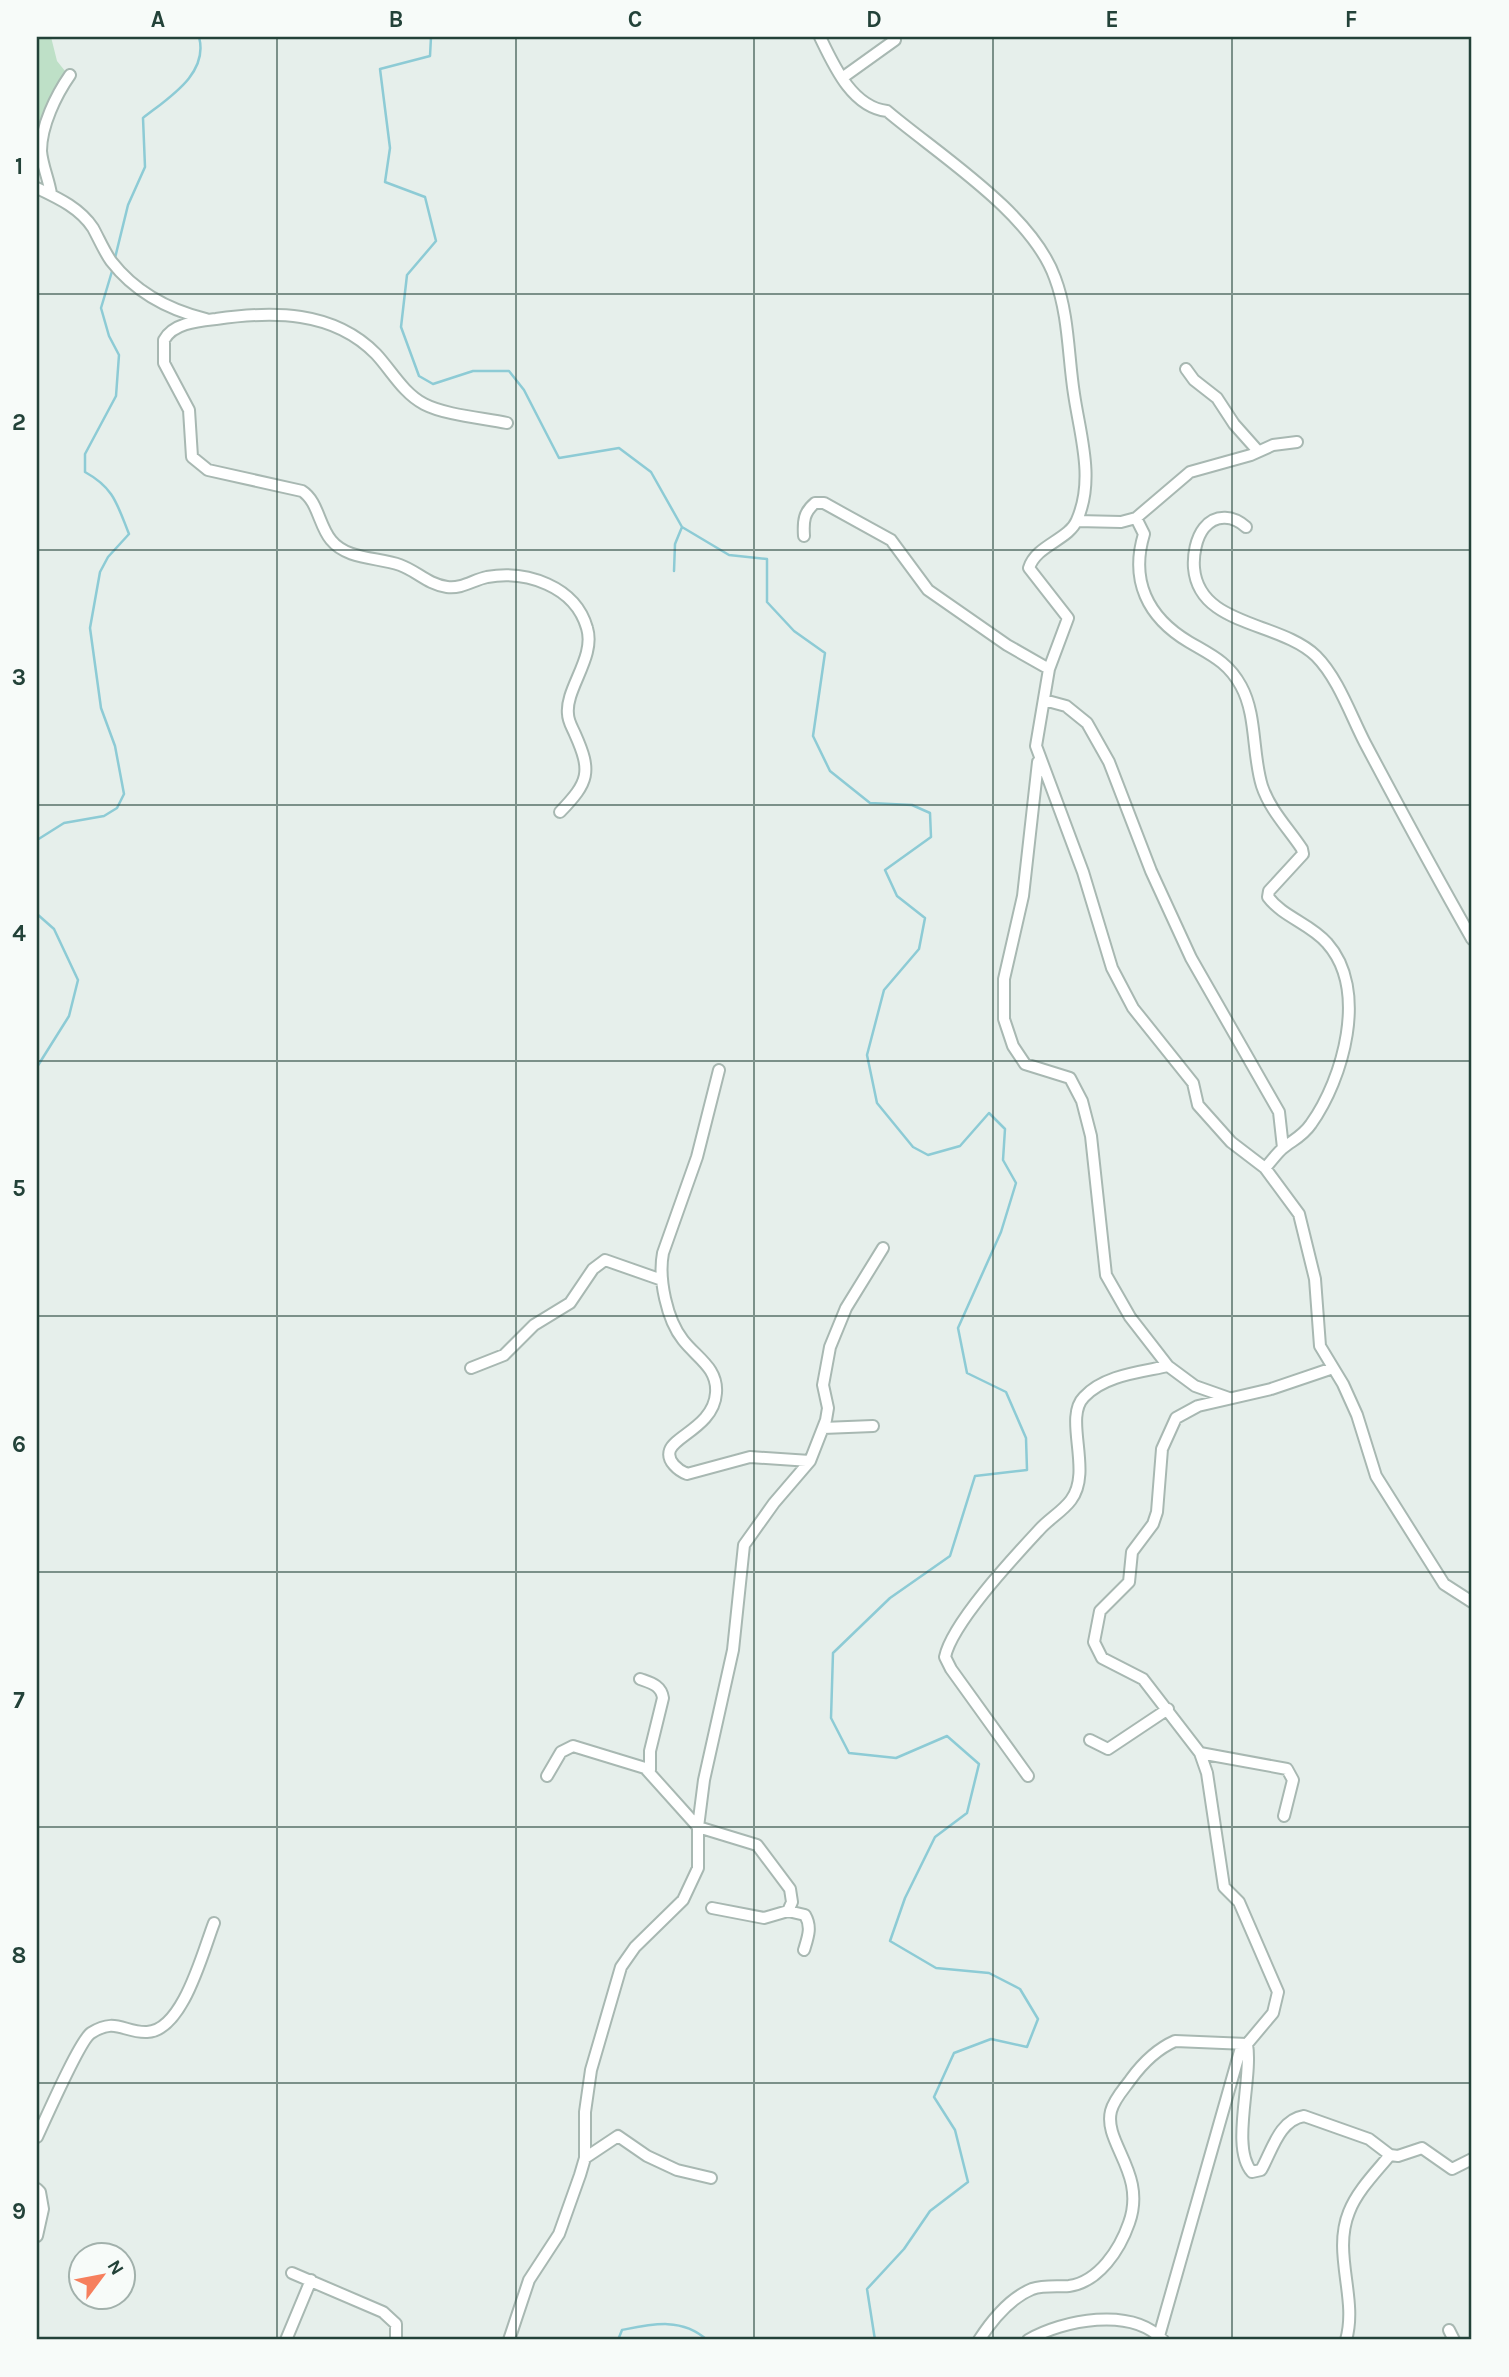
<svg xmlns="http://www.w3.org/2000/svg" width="1509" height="2377" font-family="Karla,sans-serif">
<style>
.green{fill:#bee0c7}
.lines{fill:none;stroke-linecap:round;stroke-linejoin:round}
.stream{stroke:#8dcbd5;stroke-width:2.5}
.minor-casing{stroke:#a8b8b2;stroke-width:14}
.minor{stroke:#fff;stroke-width:10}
.grid{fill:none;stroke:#234239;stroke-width:2;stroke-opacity:0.55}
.neatline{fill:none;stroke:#234239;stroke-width:2.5}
.grid-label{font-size:23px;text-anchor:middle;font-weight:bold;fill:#234239}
</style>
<rect width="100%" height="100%" fill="#e6efeb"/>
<path class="green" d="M37,37H51L57,61L65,71L50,104L37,153Z"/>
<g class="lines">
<path class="stream" d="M431,37L430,56L380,69L390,148L385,182L425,197L436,241L407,275L401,327L419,376L433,384L473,371H509L524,390L559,458L619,448L651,472L682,527L675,544L674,571
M115,258L128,205L145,167L143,118C168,98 209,74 199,37
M682,527L729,555L767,559V602L794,631L825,653L813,736L830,771L870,803L912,805L930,813L931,837L885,870L897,896L925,918L919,949L884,990L867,1055L877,1103L913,1147L928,1155L960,1146L989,1113L1005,1129L1003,1160L1016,1183L1001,1232L958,1328L967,1373L1006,1392L1026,1438L1027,1470L975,1476L950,1556L890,1598L833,1653L831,1718L849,1753L896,1758L947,1736L979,1764L967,1813L935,1837L905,1898L890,1941L936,1968L989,1973L1020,1989L1038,2019L1027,2047L991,2039L954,2053L934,2097L955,2130L968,2182L930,2211L904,2249L867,2289L875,2340
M37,840L64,823L104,816L117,808L124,794L115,746L101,708L90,628L100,572L108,557L129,534C117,504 114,488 85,472V454L116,396L119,355L109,336L101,308L113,268
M37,914L54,929L78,980L69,1016L37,1067
M618,2340L622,2330C652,2324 682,2317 707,2340"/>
<g class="minor-casing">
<path id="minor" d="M820,37C834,66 852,107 887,111C939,155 1032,213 1055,278C1069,315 1068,356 1074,394C1080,435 1095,479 1077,520C1069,540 1036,545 1029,568L1068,618L1049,669L1036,746L1083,872L1112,968L1133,1008L1193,1083L1198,1105L1231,1142L1265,1168L1299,1214L1315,1279L1320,1346L1343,1384L1357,1415L1376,1476L1444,1584L1472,1602
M842,78L895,40
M37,188C58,198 80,208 93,228C99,239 104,251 111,261C135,292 169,310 206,319
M51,194C49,180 42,165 41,151C41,126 56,95 70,75
M1186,369L1194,380L1217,398L1234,424L1258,451
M507,423C483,418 445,415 424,404C403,393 391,370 376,354C333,310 272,311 216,319C198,321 173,323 164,340V363L189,410L192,457L208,470L302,491C318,501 319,526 331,540C347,560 378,557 400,565C417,571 427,584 447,587C462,589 473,580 487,577C526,570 575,586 587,628C596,657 565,689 568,714C568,721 572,727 575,734C592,772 589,782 560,812
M1136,518L1144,534C1130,580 1147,617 1189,642C1211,655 1228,662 1241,686C1257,715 1252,754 1262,786C1270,810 1288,828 1302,849L1303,854L1269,891L1268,897C1283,917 1311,924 1327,943C1369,990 1343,1079 1311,1124C1303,1136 1293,1140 1283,1148C1276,1154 1271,1162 1265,1168
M1077,521L1121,522L1136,518L1190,472L1251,455L1273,445L1297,442
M1246,527C1234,516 1216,513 1204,528C1196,538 1193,555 1194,568C1199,627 1280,621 1316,656C1338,678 1351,716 1365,743C1400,809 1435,874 1472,939
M804,536C803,521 804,512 815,503H824L891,540L928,590L1007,645L1049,669
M1044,700L1066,706L1087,723L1109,762L1151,871L1191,958L1279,1112L1283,1148
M1038,762L1023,896L1004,979V1019L1013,1046L1025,1064L1070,1078L1082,1101L1091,1136L1106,1275L1130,1317L1168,1366L1195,1386L1229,1398
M719,1070L697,1157L663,1253C658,1279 667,1320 683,1340C697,1358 718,1368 716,1393C714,1425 675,1436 670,1450C666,1461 679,1471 687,1474L750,1457L810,1461
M471,1368L504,1355L534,1325L570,1303L593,1269L605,1260L662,1280
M823,1428L873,1426
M640,1679C651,1683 661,1685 663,1698L650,1751V1770
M1090,1740L1108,1749L1168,1709
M1200,1753L1287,1769L1293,1780L1284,1816
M547,1776L561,1752L573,1746L645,1768L698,1827L757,1845L790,1889L792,1902L788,1911L764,1918L712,1908
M1028,1776L951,1669L945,1657C952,1623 1015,1556 1040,1529C1049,1519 1063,1511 1071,1500C1093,1471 1063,1418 1084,1397C1104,1375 1141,1372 1168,1366
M788,1911L805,1915C812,1927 808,1937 804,1950
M1247,2044L1273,2013L1278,1992L1239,1902L1224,1887L1207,1773L1200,1753L1143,1679L1102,1658L1094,1642L1100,1611L1129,1582L1132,1552L1153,1524L1157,1512L1162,1449L1176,1418L1198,1406L1271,1389L1333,1368
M1247,2044C1253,2079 1230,2148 1252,2172L1261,2170C1272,2151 1279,2120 1304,2116L1369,2139L1390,2155L1398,2156L1422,2148L1452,2169L1472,2159
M37,2137C45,2120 80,2040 91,2033C116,2017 124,2033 147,2032C183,2031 203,1951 214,1923
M585,2158L618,2136L647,2156L677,2170L711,2178
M37,2189L40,2192L43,2209L37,2236
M292,2273L383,2312L396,2324V2340
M1449,2330L1454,2340
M1159,2336L1242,2044
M286,2340L311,2280
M509,2340L529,2280L559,2234L580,2175L585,2158V2112L591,2070L621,1967L635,1947L683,1900L698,1868V1827L704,1780L733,1650L744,1545L774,1503L810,1461L826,1420L828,1408L823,1385L830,1347L846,1308L883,1248
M979,2340C992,2320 1010,2298 1032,2289C1044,2285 1057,2287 1069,2286C1099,2282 1120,2249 1129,2223C1147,2173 1103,2143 1111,2111C1114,2099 1124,2089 1131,2079C1142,2064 1157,2049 1175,2041L1247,2044
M1028,2340C1063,2320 1131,2306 1163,2340
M1346,2340C1358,2298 1332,2254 1349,2212C1357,2191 1376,2172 1390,2155"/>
</g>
<use href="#minor" class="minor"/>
</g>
<path class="grid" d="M277,37V2340M516,37V2340M754,37V2340M993,37V2340M1232,37V2340M37,294H1472M37,550H1472M37,805H1472M37,1061H1472M37,1316H1472M37,1572H1472M37,1827H1472M37,2083H1472"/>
<rect width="1509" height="2377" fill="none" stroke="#f7fbf9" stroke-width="77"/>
<g transform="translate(102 2276) rotate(58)"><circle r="33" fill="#f7fbf9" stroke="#a2b1ac" stroke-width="2"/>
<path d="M0-5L12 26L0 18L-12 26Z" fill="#f67f5d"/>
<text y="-10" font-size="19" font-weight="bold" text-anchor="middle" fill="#234239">N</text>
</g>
<rect x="38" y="38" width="1432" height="2300" class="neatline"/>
<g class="grid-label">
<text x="158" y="27">A</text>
<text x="396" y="27">B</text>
<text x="635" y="27">C</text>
<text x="874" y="27">D</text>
<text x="1112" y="27">E</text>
<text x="1351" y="27">F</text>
<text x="19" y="174">1</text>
<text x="19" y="430">2</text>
<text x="19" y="685">3</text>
<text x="19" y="941">4</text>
<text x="19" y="1196">5</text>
<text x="19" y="1452">6</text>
<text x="19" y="1708">7</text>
<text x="19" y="1963">8</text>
<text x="19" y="2219">9</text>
</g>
</svg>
